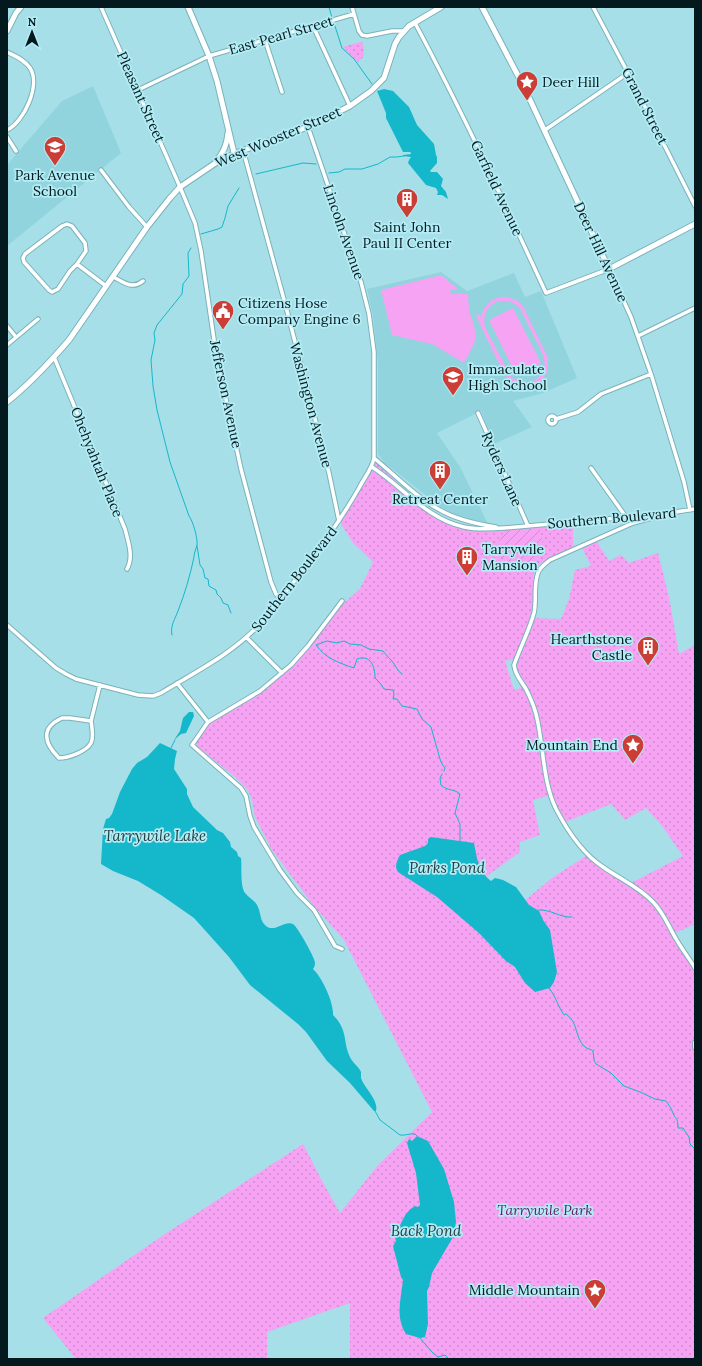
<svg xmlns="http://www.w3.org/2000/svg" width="702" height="1366" font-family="Lora,serif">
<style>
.built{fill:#91d4de}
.grass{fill:#f5a3f2;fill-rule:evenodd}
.park{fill:url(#park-dots);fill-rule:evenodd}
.garden{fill:url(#garden-furrows)}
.water{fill:#15b7ca}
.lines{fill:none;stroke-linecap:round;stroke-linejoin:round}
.stream{stroke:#15b7ca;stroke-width:1}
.street-casing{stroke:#7ab2ba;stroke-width:5.5}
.secondary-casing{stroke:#7ab2ba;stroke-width:7}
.street{stroke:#fff;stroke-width:3.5}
.secondary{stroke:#fff;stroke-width:5}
.labels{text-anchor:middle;stroke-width:3.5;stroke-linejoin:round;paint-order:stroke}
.street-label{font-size:14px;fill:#03191d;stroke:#b3ecf5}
.poi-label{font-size:14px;fill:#03191d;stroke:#b3ecf5;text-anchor:start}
.park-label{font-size:14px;font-style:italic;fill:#661966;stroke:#b3ecf5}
.water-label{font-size:15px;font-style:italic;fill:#213e43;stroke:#b3ecf5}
</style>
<defs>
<pattern id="park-dots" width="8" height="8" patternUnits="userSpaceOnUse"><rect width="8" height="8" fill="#f5a3f2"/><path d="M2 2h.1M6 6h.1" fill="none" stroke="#d08ccf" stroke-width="1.8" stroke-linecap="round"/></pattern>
<pattern id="garden-furrows" width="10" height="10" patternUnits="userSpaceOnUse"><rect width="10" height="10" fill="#f5a3f2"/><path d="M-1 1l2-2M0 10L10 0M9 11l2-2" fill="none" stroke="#d08ccf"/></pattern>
</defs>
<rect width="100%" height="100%" fill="#a6dfe8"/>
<path class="built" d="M93,86L121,153L7,246V165L62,101Z
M441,272L467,291L514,273L525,297L541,291L577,378L543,393L513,401L532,427L494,444L481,411L437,433L460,467L488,524L452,513L438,505L385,463L378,454V364L373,316L367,289Z"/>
<path class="grass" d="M441,275L458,289L450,290L451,294H468L469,311L474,325L476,338L473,346L464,363L432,344L392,335L381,290Z
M507,297L516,300L523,306L548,358V371L540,382L527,387L514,384L504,374L476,316L479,314L481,317C484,304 494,296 507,297ZM499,301H510L520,308L543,355C551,377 526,393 510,375L486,329C481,317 487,305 499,301Z
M513,308L541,363L516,375L489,320Z"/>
<path class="park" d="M360,42L363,43L364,56L358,62L343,47Z
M376,463C399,483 421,507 448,520C476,533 541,524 573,521V548C564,553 544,559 537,566C530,575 535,587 535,597C535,604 531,611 530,618L561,619L569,599L575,570L591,566L581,545L595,539L609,561L621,555L629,563L658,553L669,597L679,654L695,645V924L675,933L695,966V1359H350V1303L267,1332V1359H76L43,1318L162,1236L303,1144L321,1179L340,1213L378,1165L432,1112L344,940L313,905L272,850L255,817L252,800L248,790L234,776L199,748L195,742L209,721L246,701L280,673L310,644L344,603L360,589L373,562L353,543L340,522ZM514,659L517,676L521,688L514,690L505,661ZM551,795L560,815L565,822L611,804L625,820L646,808L662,826L683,856L631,883L593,859L589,854L552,878L523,902L484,878L520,852V842L540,835L533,800Z"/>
<path class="garden" d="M540,529L544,553L524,574L509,568C501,555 496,550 501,535L509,530Z"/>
<path class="water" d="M384,89L393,91L409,107L417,125L434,144L436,155L437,157V163L430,171L431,172H437L443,179L441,186L446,192L448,199L442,195H437L438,192L436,188L426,185L408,163L409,160L411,157L403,156V155L411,154V153L410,152H403L386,118V113L377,91Z
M189,712H193L194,716L186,733L181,734L174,740L180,731L183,718Z
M160,743L177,751L175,759L174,769L187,789V794L193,807L217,830L223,833L230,842L231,847L237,852L238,856L241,858C242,866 240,886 245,893C249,898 256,901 258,907C261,914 260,921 266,926C275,933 284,920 293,924C297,926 315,958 315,963C315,966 314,967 313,969C322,977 334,1003 333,1015C349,1031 342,1042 351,1059C354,1064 359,1067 361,1072C361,1073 361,1076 361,1078C364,1088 379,1100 376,1111H374L350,1083L327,1061L306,1032L298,1024L250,985L229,957L194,918L161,895L138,881L113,871L101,864L103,829L106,819L109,818L112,814L120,792L132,769L137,763L147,757Z
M431,837L474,843C477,858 478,871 491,881L495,878L503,880L516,887L529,905L539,911L543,920L550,930L557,972L554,982L550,988L535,992L525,983L515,967L506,961L479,933L437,897L398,872C394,866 397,861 400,855L425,846L428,843V839Z
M417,1136L428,1141L444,1169L454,1202L456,1222L453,1237L432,1273L429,1287L427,1291L428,1324L425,1337L420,1338L406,1334C395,1317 401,1299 403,1280L401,1277L393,1246L396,1241L395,1237C401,1225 403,1213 415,1206L418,1207L420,1205L416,1173L407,1143L409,1139L412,1141Z"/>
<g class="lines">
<path class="stream" d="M329,7L332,18
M334,23L342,48L354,59L372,84
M329,173L339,172L345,169H362L378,164L390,157H397L404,156
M256,174L303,163L316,164
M201,234L218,229L222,227L225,218L228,206L239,188
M197,546L200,565L203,569L205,578L208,579L209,586L216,590L217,594L221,598L223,603L228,605L231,613
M172,635C170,626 175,619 178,611C185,593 190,576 194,557C194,553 196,549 197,545C198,539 193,521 189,516L170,462L157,410L153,386L151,360L155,340L154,333L157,325L182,294L183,284L189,276L188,253L191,248
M402,674C397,671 396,666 392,661C389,658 386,655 383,651L369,649L361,645L350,644L344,641L337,643L327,641L316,645C325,658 339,663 354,668L357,659C371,654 375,667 375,678L380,683L384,689L393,690L394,694L393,699H397L402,706L417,709L422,719L431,727L440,759L442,764L445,768L444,771
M171,748L175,740
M442,774L440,778L441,785C447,791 455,789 460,794L455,813L460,824V842
M538,910C551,909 560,918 572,917
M549,988C556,997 558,1006 564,1015L566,1014C579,1023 574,1037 585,1047C587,1049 591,1049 593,1051L594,1060L596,1064L611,1073L624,1086L640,1092L655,1099L666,1101C669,1105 671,1108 673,1113C675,1120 678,1116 678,1128H683L689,1137L690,1144L695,1149
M375,1111L380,1120L400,1135C404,1136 410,1133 415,1134L417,1136
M420,1338L432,1352L438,1357L445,1355L449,1359"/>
<g class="street-casing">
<path id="street" d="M101,7L180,187L195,223L201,251L216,353L241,469L271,582L276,594L280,598
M352,7L359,31L362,35L367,36L392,31H405
M593,7L628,73L695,206
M415,23C462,111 504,202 546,293L609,269L631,317L651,374L684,482L690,510
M313,26L350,106
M265,40L282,92
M7,52C15,56 25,60 30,68C41,85 24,122 7,130
M138,90L209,56L354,14
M545,130L628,73
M7,137L16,151
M243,150L286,307L329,473L339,521
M101,170L129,207L147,227
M67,224L72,226L85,243L86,251L77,264L70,271L58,289L52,292L49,290L24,262L23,258L25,254L62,226Z
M77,264L106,286
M113,277C124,282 132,290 143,281
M7,326L16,337
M638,336L695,308
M7,345L38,319
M54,357L125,529C128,541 134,557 127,569
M478,413L528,526
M548 420a4 4 0 1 1 8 0a4 4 0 1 1-8 0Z
M556,419L578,412L601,394L651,374
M374,458C395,475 417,498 440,510C457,520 477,524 496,527
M372,467C403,487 427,519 464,527C478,530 491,529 504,528L662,514
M591,468L626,517
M669,513L695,509
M670,513L633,523L550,560C545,564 540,567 538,573C533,586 537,600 534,613C529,631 520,648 514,665C515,675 521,681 526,689C530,697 534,706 536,714C544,745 542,780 556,809C567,830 583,854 603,867C620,879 639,887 653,902C663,912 668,925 675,937C681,948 689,958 695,968
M7,625L56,668L66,674L76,679L138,695L153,696L161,693C195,672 232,654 259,625C295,581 331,537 359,488C364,478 372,469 374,458V352L369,314L361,282L308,127
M247,638L282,673
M177,683L208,722
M62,718H70L91,721C92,728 94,737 91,743C86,752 68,758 59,758C44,743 40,728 62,718Z
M91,721L100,685
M342,949L335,946L314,910L297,893L280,870L254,827L250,816L246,796L241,788L192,745L208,722L260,691L291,665L308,646L342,601
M695,1042V1048"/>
</g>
<g class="secondary-casing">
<path id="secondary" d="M188,7L209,56L217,81L234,153
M482,7L525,89L609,269L695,224
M7,31L16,13L21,7
M216,161C224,153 227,144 228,133
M7,402C30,384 50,362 69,340L147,227L170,198L180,187L220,160L244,150L308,127L350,106L371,91L384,78L395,44L399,37L409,26L441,7"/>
</g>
<use href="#street" class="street"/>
<use href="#secondary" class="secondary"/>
</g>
<defs>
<g id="sight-pin" transform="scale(1.15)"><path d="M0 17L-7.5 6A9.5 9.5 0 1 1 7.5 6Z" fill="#cc3e35" stroke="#b3ecf5"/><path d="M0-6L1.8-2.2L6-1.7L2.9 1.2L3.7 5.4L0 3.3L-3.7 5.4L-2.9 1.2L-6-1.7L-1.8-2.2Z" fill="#fff"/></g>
<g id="school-pin" transform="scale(1.15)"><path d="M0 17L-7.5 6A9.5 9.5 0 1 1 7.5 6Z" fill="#cc3e35" stroke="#b3ecf5"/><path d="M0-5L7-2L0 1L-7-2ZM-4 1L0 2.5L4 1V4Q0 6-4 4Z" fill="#fff"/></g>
<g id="building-pin" transform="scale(1.15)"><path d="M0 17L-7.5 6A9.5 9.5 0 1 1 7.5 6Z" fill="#cc3e35" stroke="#b3ecf5"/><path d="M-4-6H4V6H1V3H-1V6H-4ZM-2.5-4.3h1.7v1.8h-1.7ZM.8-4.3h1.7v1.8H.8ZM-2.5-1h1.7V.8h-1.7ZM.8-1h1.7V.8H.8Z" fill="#fff"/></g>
<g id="civic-pin" transform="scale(1.15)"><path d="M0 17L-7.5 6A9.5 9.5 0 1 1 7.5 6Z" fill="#cc3e35" stroke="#b3ecf5"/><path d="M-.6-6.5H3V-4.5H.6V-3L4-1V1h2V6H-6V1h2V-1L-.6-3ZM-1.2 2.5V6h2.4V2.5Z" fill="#fff"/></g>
</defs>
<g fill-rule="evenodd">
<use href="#sight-pin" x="527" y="82"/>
<use href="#school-pin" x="55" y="147"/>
<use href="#building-pin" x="407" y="199"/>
<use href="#civic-pin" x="223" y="311"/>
<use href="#school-pin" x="453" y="377"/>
<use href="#building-pin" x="440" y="471"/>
<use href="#building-pin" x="467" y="557"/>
<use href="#building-pin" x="648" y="647"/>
<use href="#sight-pin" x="633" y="745"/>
<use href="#sight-pin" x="595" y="1290"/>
</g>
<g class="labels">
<g class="street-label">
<text transform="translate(281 35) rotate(-16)" y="5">East Pearl Street</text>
<text transform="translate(141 97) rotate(66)" y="5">Pleasant Street</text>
<text transform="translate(645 106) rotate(63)" y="5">Grand Street</text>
<text transform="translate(278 137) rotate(-23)" y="5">West Wooster Street</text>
<text transform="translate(497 188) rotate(65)" y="5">Garfield Avenue</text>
<text transform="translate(344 232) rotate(71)" y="5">Lincoln Avenue</text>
<text transform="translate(601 252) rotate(65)" y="5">Deer Hill Avenue</text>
<text transform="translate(226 394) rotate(78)" y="5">Jefferson Avenue</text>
<text transform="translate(311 405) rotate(75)" y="5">Washington Avenue</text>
<text transform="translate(97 462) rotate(68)" y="5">Ohehyahtah Place</text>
<text transform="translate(502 469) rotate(66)" y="5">Ryders Lane</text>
<text transform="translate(612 518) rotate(-5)" y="5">Southern Boulevard</text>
<text transform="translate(294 579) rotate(-52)" y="5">Southern Boulevard</text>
</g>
<g class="poi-label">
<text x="542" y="87">Deer Hill</text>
<text x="55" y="180" text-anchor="middle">Park Avenue<tspan x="55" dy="16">School</tspan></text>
<text x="407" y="232" text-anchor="middle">Saint John<tspan x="407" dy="16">Paul II Center</tspan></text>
<text x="238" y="308">Citizens Hose<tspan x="238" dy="16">Company Engine 6</tspan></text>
<text x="468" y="374">Immaculate<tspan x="468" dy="16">High School</tspan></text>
<text x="440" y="504" text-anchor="middle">Retreat Center</text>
<text x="482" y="554">Tarrywile<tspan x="482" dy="16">Mansion</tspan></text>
<text x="632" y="644" text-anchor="end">Hearthstone<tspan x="632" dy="16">Castle</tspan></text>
<text x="618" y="750" text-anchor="end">Mountain End</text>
<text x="580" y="1295" text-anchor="end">Middle Mountain</text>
</g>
<g class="park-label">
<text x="545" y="1215">Tarrywile Park</text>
</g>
<g class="water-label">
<text x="155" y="841">Tarrywile Lake</text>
<text x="447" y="873">Parks Pond</text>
<text x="426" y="1236">Back Pond</text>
</g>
</g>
<rect width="702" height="1366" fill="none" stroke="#03191d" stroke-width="16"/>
<g transform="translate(32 32)" stroke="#b3ecf5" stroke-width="3" paint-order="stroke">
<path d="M0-3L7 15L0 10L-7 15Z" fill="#03191d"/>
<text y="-6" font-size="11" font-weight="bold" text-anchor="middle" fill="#03191d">N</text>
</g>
</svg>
